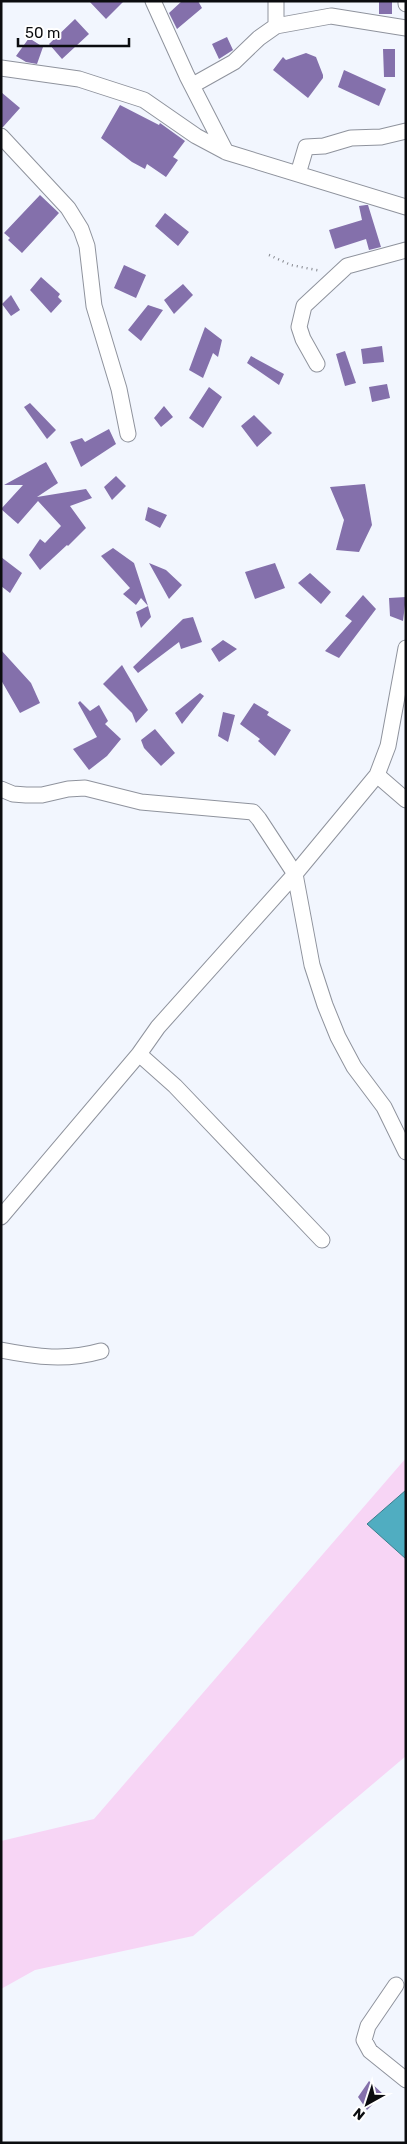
<svg xmlns="http://www.w3.org/2000/svg" width="407" height="2144" font-family="Rubik,sans-serif">
<style>
.green{fill:#f7d5f5}
.water{fill:#50adc1;stroke:#3b7d8c}
.building{fill:#8470ab}
.lines{fill:none;stroke-linecap:round;stroke-linejoin:round}
.minor-casing{stroke:#8f939d;stroke-width:17}
.path{stroke:#83868c;stroke-width:2.5;stroke-dasharray:1 4;stroke-linecap:butt}
.minor{stroke:#fff;stroke-width:15}
</style>
<rect width="100%" height="100%" fill="#f2f6fe"/>
<path class="green" d="M406,1458V1490L367,1524L406,1559V1756L193,1936L35,1970L1,1989V1841L94,1819Z"/>
<path class="water" d="M406,1490V1559L367,1524Z"/>
<path class="building" d="M89,1H124L106,19Z
M182,1H198L202,8L177,29L169,13Z
M379,1H392V14H379Z
M75,19L89,34L62,59L49,44Z
M227,37L233,50L219,59L212,44Z
M29,38L43,47L37,64L26,62L16,56Z
M383,49H395V77H384Z
M306,53L316,57L323,75V78L308,98L273,70L283,57L286,60Z
M344,70L386,89L379,106L338,87Z
M1,92L20,108L3,127H1Z
M120,105L159,125L160,123L185,141L173,157L178,160L166,177L147,164L145,169L132,162L101,138Z
M40,195L59,213L22,253L8,240L10,238L4,233Z
M366,205H368L381,247L369,250L366,239L335,249L329,230L362,220L359,206Z
M165,213L189,232L178,246L155,226Z
M124,265L146,275L136,298L114,288Z
M41,277L60,294L58,297L62,301L51,313L30,290Z
M183,284L193,295L174,314L164,300Z
M11,295L20,310L11,316L2,304Z
M148,305L163,310L141,341L128,330Z
M205,327L222,340L218,357L213,353L203,378L189,370Z
M382,346L384,362L363,364L361,349Z
M345,351L356,383L345,386L336,354Z
M251,356L284,374L279,385L247,363Z
M387,384L390,398L372,402L369,387Z
M209,387L222,397L203,428L189,418Z
M30,403L56,430L47,439L24,407Z
M164,406L173,417L161,427L154,418Z
M254,415L272,433L257,447L241,426Z
M109,429L116,444L81,467L70,442L82,438L85,442Z
M46,462L58,483L37,497L86,489L92,498L70,506L86,528L68,546L67,545L40,570L29,555L40,539L45,543L61,526L38,501L18,524L1,509L23,485H4Z
M116,476L126,486L112,500L104,487Z
M365,484L372,525L359,552L336,550L344,520L330,487Z
M148,507L167,515L160,528L145,520Z
M113,548L134,563L148,606L141,598L136,605L123,594L130,588L101,556Z
M1,557L22,573L10,593L1,586Z
M149,563L166,570L182,585L169,599Z
M275,563L285,588L255,599L245,572Z
M310,573L331,592L321,604L298,583Z
M363,595L376,609L339,658L325,651L352,621L345,616Z
M406,597L403,621L390,616L389,598Z
M148,606L151,617L141,628L136,612Z
M193,617L202,642L181,649L179,642L138,673L133,667L183,619Z
M223,640L237,649L219,662L211,649Z
M1,650L31,683L40,703L20,713L1,680Z
M122,665L148,710L136,723L132,713L103,684Z
M200,693L204,696L182,724L175,713Z
M80,701L90,711L99,705L108,721L105,724L121,739L107,756L89,770L73,749L97,737L78,703Z
M254,703L269,712L267,715L291,730L275,756L258,741L260,739L240,724Z
M223,712L235,715L228,742L218,736Z
M155,729L175,753L161,766L144,748L141,740Z
M369,2081L383,2094L367,2110L358,2097Z"/>
<g class="lines">
<g class="minor-casing">
<path id="minor" d="M153,1L187,76L226,152
M276,1V26
M406,1V4
M1,68L79,79L144,100L196,136L226,152L406,207
M193,85L234,62L259,38L276,26L331,16L406,28
M1,136L68,208L81,229L87,246L94,306L119,389L128,434
M298,174L306,147L324,146L351,138L381,137L406,131
M317,364L303,339L299,327L304,306L347,266L406,250
M377,775L406,800
M1,789L13,794L26,795H42L68,789L85,788L141,802L253,812L259,819L295,874
M295,874L312,965L325,1005L338,1037L354,1067L384,1107L406,1152
M139,1054L175,1086L322,1240
M1,1217L139,1054L158,1027L295,874L377,775L388,746L406,648
M1,1350C37,1357 66,1361 101,1351
M396,1985L368,2026L364,2040L370,2051L406,2080"/>
</g>
<path class="path" d="M269,255L291,265L321,271"/>
<use href="#minor" class="minor"/>
</g>
<rect width="407" height="2144" fill="none" stroke="#0b0c0f" stroke-width="5"/>
<g transform="translate(367 2104) rotate(219)" stroke="#ffffff" stroke-width="4" paint-order="stroke">
<path d="M0-4L9 19L0 12L-9 19Z" fill="#0b0c0f"/>
<text y="-8" font-size="14" font-weight="bold" text-anchor="middle" fill="#0b0c0f">N</text>
</g>
<path d="M18 38v8h111v-8" fill="none" stroke="#0b0c0f" stroke-width="2.5"/>
<text x="25" y="38" font-size="15" fill="#0b0c0f" stroke="#ffffff" stroke-width="4" paint-order="stroke">50 m</text>
</svg>
